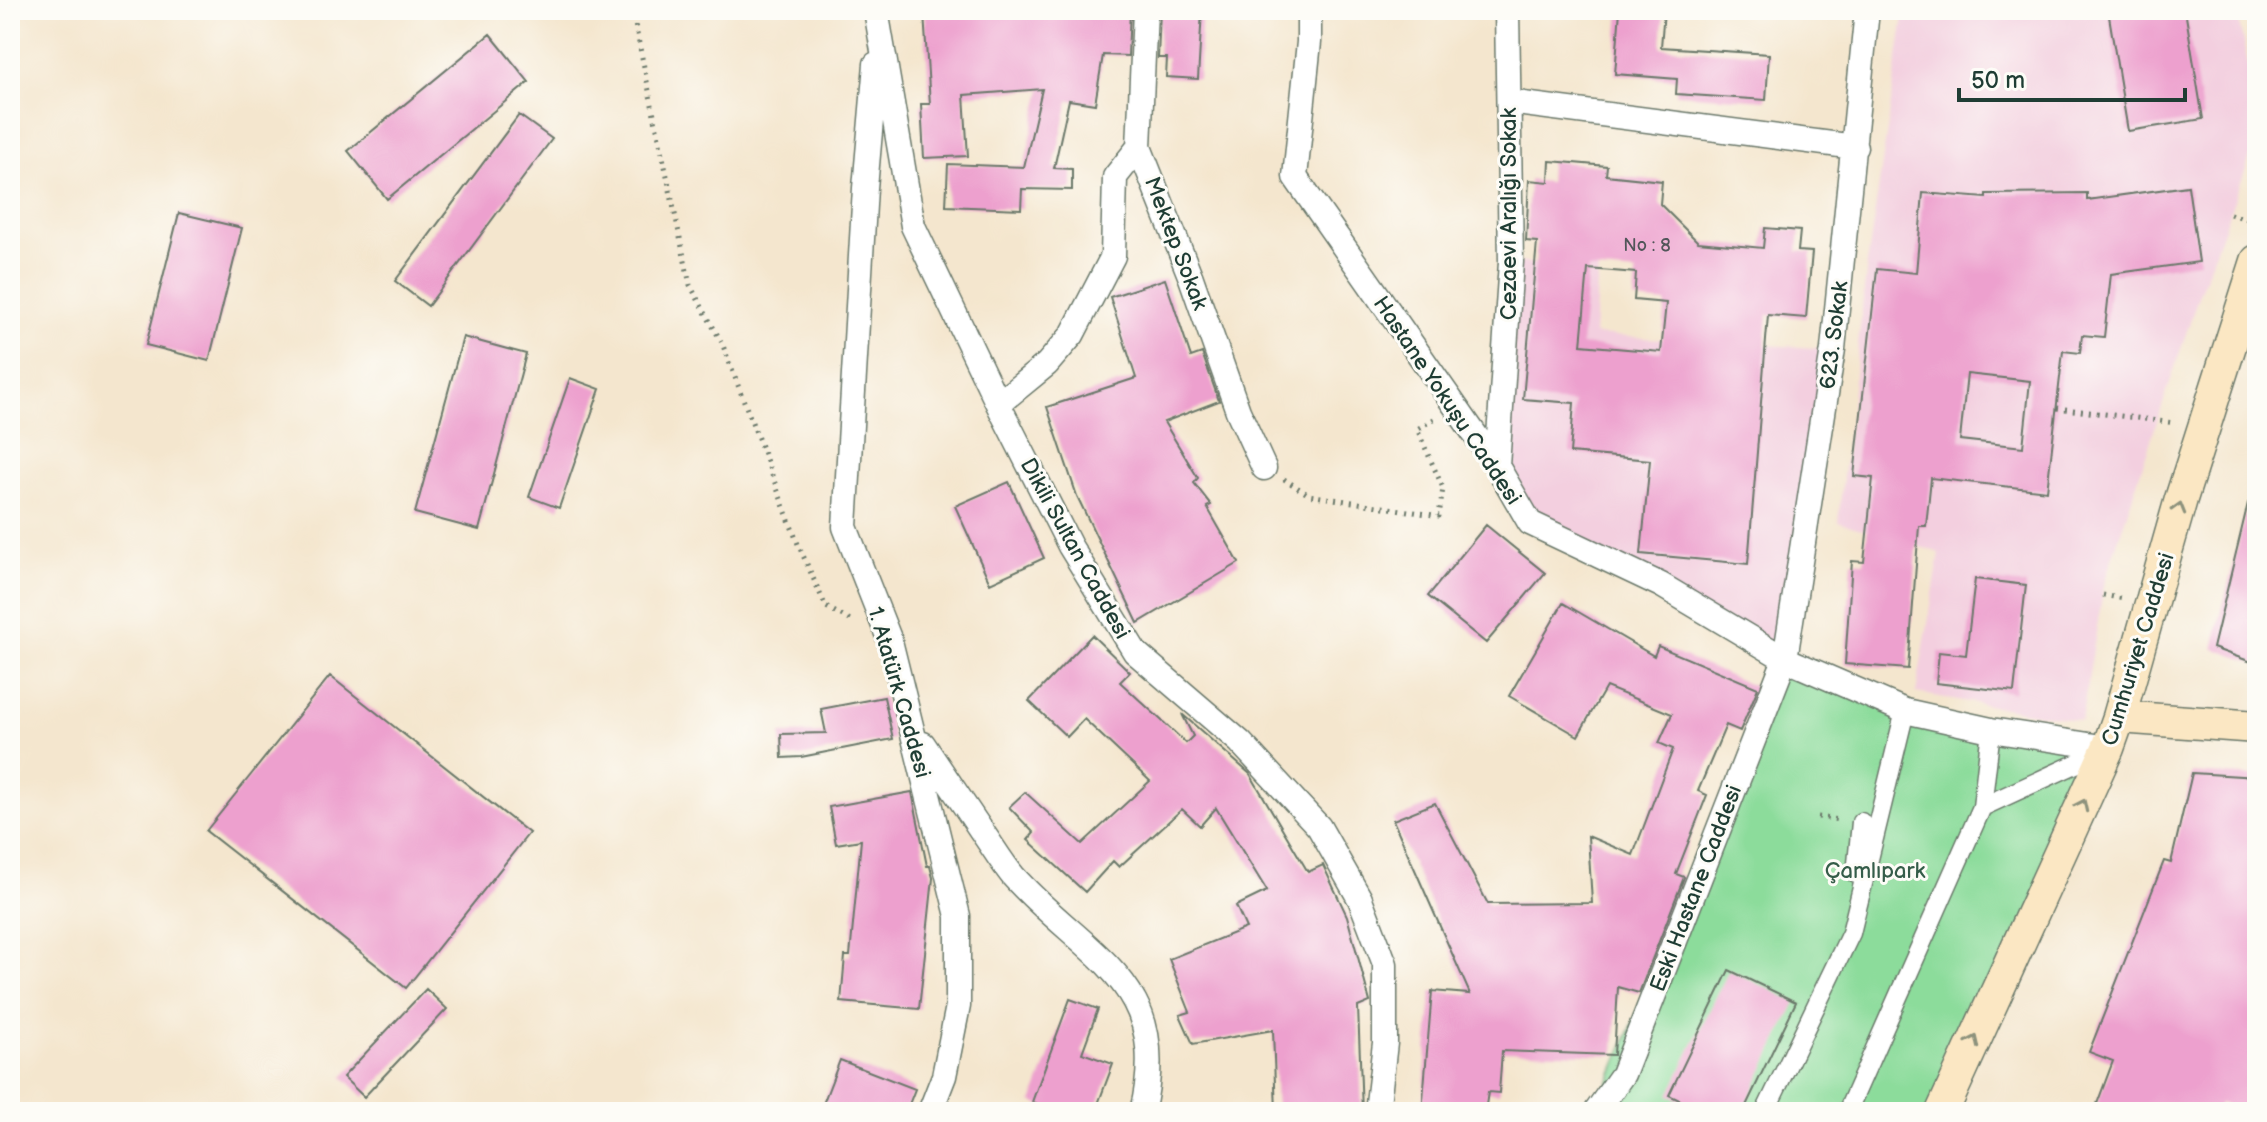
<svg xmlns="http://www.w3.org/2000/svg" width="2267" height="1122" font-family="'Balsamiq Sans',sans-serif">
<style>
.built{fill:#f3cfdf}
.green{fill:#8cdc9b;stroke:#568c68;stroke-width:2}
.building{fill:#eda0ce;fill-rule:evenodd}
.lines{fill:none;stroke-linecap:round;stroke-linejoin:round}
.pedestrian-casing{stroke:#6a786a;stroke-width:21}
.minor-casing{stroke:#6a786a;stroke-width:27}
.secondary-casing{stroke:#6a786a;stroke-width:35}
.path{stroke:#6a786a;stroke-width:5;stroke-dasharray:2 6;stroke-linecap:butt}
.pedestrian{stroke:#fff;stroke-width:18}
.minor{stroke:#fff;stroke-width:24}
.secondary{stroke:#fbe7c3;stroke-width:32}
.oneway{stroke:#8d927c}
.labels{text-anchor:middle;stroke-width:6;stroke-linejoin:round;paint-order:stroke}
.number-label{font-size:18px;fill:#52565a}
.street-label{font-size:22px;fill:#1f3d34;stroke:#fdfcf7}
.park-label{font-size:22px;fill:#355d49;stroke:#fdfcf7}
</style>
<rect width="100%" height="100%" fill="#fdfcf7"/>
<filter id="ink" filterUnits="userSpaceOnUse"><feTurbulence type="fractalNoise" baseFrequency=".0125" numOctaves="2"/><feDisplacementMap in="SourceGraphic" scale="16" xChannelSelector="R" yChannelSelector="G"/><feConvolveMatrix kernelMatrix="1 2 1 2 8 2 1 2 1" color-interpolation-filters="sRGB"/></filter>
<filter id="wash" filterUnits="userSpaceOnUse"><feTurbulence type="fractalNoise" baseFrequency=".006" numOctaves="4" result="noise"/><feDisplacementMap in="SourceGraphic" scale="32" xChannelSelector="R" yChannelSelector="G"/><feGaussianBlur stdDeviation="1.8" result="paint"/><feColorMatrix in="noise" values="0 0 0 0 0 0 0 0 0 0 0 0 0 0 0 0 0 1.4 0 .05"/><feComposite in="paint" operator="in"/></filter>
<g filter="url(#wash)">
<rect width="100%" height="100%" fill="#f4e6ce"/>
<path class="built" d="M1905,10H2236L2257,104V139L2199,294L2105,580L2081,721L1916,693L1940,553L1838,522L1867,264Z
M1511,262L1598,267L1594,335L1833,349L1785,659L1530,523L1497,467Z"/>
<path class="green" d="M1785,659L1905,711L2108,748L1941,1112H1596Z"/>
<g id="blocks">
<path class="building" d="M972,10H1130L1128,56L1103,55L1095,104L1069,100L1054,168L1072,169V190L1022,189L1021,209L946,206L948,164L1024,167L1042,89L964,95L968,156L924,158L921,104H930L924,14Z
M1160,10H1202L1198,79L1166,77L1167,58H1158Z
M1620,10H1664L1661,47L1769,54L1766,100L1676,94L1677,79L1615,74Z
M2108,10H2185L2203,119L2128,131Z
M490,34L529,82L387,199L348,151Z
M519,115L552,139L428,306L395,281Z
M1550,161L1607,166L1606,175L1662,181L1660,204L1698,242L1763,248L1765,228L1800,231L1798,251L1812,252L1806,318L1768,315L1748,564L1641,554L1650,460L1570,453L1574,403L1523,399L1537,242L1526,241L1529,180L1549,182ZM1588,269L1636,273L1634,300L1666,303L1661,352L1581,345Z
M2188,186L2199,262L2111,274L2104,337L2082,335L2080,353L2063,351L2047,491L1931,478L1926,526H1919L1908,669L1845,664L1852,561L1864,562L1873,478L1854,476L1877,269L1916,273L1923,193L1986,198V194L2087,193V200ZM1967,374L2030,381L2023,447L1960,440Z
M179,213L242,228L209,361L146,345Z
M1165,279L1191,357L1202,353L1219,401L1164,422L1198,478L1194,483L1211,505L1207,507L1239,563L1138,623L1077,496L1047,407L1136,378L1110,297Z
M463,337L526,354L479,530L415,513Z
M570,378L600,389L559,508L529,497Z
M1009,482L1044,558L990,583L955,506Z
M2248,503L2257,504V664L2213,648Z
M1486,525L1545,573L1486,643L1428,596Z
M1975,579L2026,585L2014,692L1936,683L1939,652L1966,655Z
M1563,603L1654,656L1658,646L1758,688L1740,731L1726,725L1698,791L1707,795L1676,874L1684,877L1639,993L1618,987L1614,1055L1502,1051L1499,1093L1488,1092L1485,1112H1422L1432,991L1470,994L1393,820L1435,803L1488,904L1592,903L1588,836L1633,855L1673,749L1659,743L1672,714L1606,687L1578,736L1509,696Z
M1092,635L1130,672L1120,682L1186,743L1193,736L1182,714L1250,774L1308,872L1323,865L1347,916L1370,1002L1358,1007L1362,1112H1276L1273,1030L1193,1044L1180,1015L1190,1012L1169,959L1246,928L1236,906L1267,891L1216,808L1200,826L1182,809L1119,867L1113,861L1085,892L1028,840L1034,833L1009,807L1025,792L1082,844L1150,781L1084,719L1067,737L1029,701Z
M330,676L529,833L406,988L206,831Z
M884,697L893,739L801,757L782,758L781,734L826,733L821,709Z
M2192,773L2257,777V1112H2242L2220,1103L2218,1112H2094L2113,1061L2089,1052L2164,861L2171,863Z
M912,792L927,866H930L933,878L919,1009L841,1002L845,956H850L861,840L836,844L829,807Z
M1729,970L1796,1002L1743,1112H1704L1669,1095Z
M426,989L447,1009L364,1097L343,1077Z
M1070,999L1098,1009L1082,1053L1113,1064L1095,1112H1058L1032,1102Z
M840,1060L915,1089L906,1112H843L823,1104Z"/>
</g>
</g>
<g filter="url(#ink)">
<use href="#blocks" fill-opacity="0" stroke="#6a786a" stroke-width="2"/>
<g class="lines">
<g class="pedestrian-casing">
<path id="pedestrian" d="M1982,807L1991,730
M1856,874L1861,822
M1765,1112L1851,933L1905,711
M1847,1112L1982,807L2106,750"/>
</g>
<g class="minor-casing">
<path id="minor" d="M876,10L913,226L998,404L1070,546L1135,652L1240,742L1319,827L1360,899L1385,964V1043L1377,1112
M1145,10L1139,147L1191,278L1238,411L1264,468
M1309,10V42L1295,177L1497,466L1530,523L1661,585L1785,659L1905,711L1991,730L2108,748
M876,64L865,188L845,527L890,641L958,916V1006L944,1076L930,1112
M1509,102L1855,147
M998,404L1047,364L1072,335L1113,256L1115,177L1139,147
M1497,466L1511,262L1507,10
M923,744C944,775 964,805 985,836C994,849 1003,864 1013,876C1086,958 1174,981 1142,1112
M1596,1112L1623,1074L1785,659L1833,349L1867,10"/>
</g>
<g class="secondary-casing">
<path id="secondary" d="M2119,717L2257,727
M1942,1112L2108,748L2119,717L2181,499L2257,261"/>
</g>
<path class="path" d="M632,10L690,285L722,343L798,544L826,607L854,622
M2230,214L2251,220
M2057,408L2175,423
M1284,479L1309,495L1439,516L1443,488L1417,429L1434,419
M2103,595L2124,599
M1818,817L1840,820"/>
<use href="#pedestrian" class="pedestrian"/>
<use href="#minor" class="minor"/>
<use href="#secondary" class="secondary"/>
</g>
<defs><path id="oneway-chevron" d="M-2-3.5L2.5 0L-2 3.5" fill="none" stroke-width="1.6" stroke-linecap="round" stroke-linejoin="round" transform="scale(2)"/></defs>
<g class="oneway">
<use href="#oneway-chevron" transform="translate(2179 508) rotate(-74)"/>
<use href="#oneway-chevron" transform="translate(2082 805) rotate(-65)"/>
<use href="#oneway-chevron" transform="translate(1974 1041) rotate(-65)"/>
</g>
</g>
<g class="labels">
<g class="number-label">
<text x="1647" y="251">No : 8</text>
</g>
<g class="street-label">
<text transform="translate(1508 214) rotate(-90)" y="8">Cezaevi Aralığı Sokak</text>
<text transform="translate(1177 243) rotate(69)" y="8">Mektep Sokak</text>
<text transform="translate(1833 335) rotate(-83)" y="8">623. Sokak</text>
<text transform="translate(1448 400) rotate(56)" y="8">Hastane Yokuşu Caddesi</text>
<text transform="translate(1076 548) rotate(61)" y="8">Dikili Sultan Caddesi</text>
<text transform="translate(2137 649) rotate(-73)" y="8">Cumhuriyet Caddesi</text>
<text transform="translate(900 692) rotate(74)" y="8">1. Atatürk Caddesi</text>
<text transform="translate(1695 888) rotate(-69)" y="8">Eski Hastane Caddesi</text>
</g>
<g class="park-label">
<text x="1875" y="878">Çamlıpark</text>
</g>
</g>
<rect width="2267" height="1122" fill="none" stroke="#fdfcf7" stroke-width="40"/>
<path d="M1959 88v12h226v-12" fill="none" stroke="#1f3d34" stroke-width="4"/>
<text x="1971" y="88" font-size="24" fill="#1f3d34" stroke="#fdfcf7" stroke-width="6" paint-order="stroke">50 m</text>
</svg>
